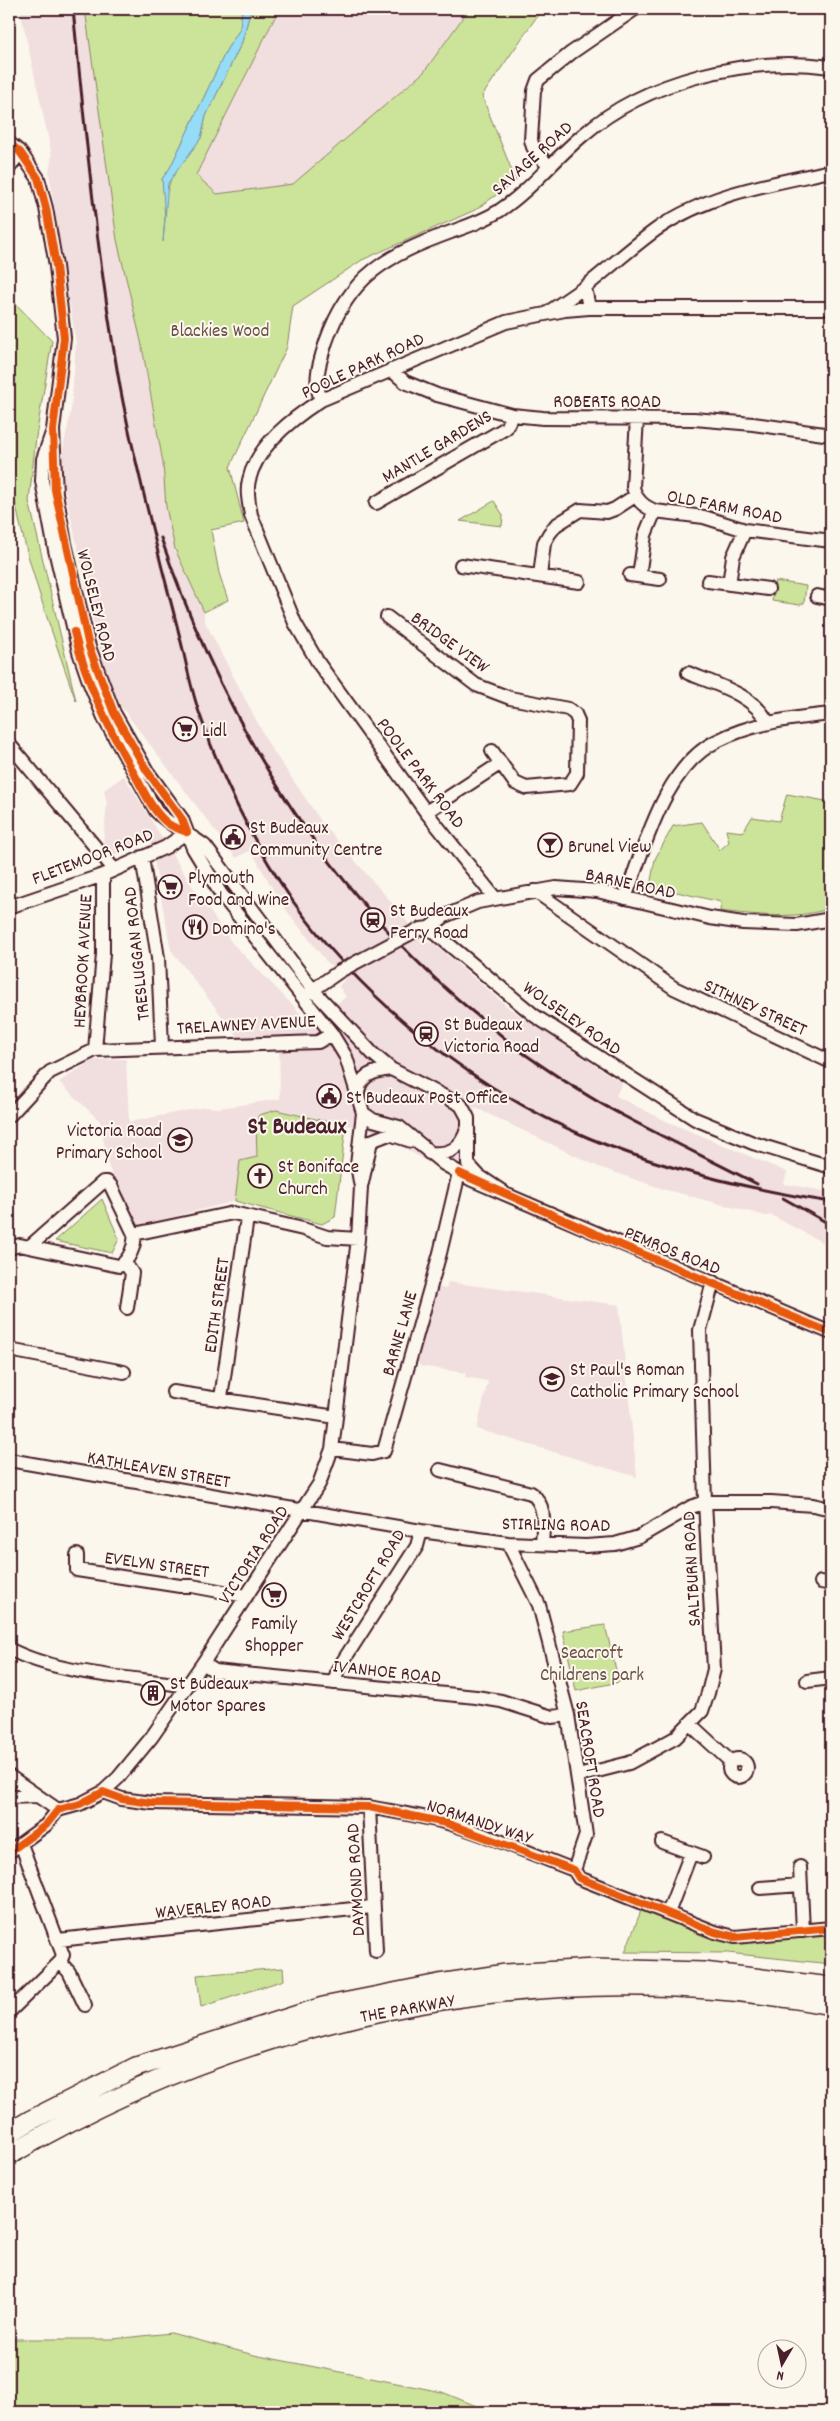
<svg xmlns="http://www.w3.org/2000/svg" width="840" height="2421" font-family="Dekko,sans-serif">
<style>
.built{fill:#f1dede}
.green{fill:#cce49a;stroke:#8b8262}
.water{fill:#95ddf7;stroke:#7791a5}
.lines{fill:none;stroke-linecap:round;stroke-linejoin:round}
.minor-casing{stroke:#4a1f2b;stroke-width:16}
.highway-casing{stroke:#4a1f2b;stroke-width:22}
.minor{stroke:#fbf7ec;stroke-width:12}
.highway{stroke:#fbf7ec;stroke-width:19}
.rail{stroke:#4a1f2b;stroke-width:3}
.minor-bridge-casing{stroke:#4a1f2b;stroke-width:16;stroke-linecap:butt}
.minor-bridge{stroke:#fbf7ec;stroke-width:12}
.cycleway-casing{stroke:#fbf7ec;stroke-width:11}
.cycleway{stroke:#e8590c;stroke-width:8}
.labels{text-anchor:middle;stroke-width:4;stroke-linejoin:round;paint-order:stroke}
.street-label{font-size:19px;fill:#4a1f2b;stroke:#fbf7ec}
.park-label{font-size:19px;fill:#6a5047;stroke:#fbf7ec}
.poi-label{font-size:19px;fill:#4a1f2b;stroke:#fbf7ec;text-anchor:start}
.district-label{font-size:24px;font-weight:bold;fill:#4a1f2b;stroke:#fbf7ec}
</style>
<rect width="100%" height="100%" fill="#fbf7ec"/>
<filter id="ink" filterUnits="userSpaceOnUse"><feTurbulence type="fractalNoise" baseFrequency=".02" numOctaves="2"/><feDisplacementMap in="SourceGraphic" scale="10" xChannelSelector="R" yChannelSelector="G"/><feConvolveMatrix kernelMatrix="1 2 1 2 8 2 1 2 1" color-interpolation-filters="sRGB"/></filter>
<g filter="url(#ink)">
<path class="built" d="M20,9H85L117,240L141,341L163,466L167,509L175,549L204,612V620L269,745L323,824L404,917L420,941L433,943L510,1009L622,1083L616,1096L666,1121L787,1172L784,1184L831,1192V1247L771,1215L766,1216L663,1189L599,1167L474,1107L477,1130L472,1155L452,1177L378,1132L276,1110L256,1122L257,1158L240,1161L235,1201L137,1226L109,1168L100,1121L59,1082L93,1060L126,1059L129,1122L205,1107L220,1108L280,1099L279,1039L238,1037L171,950L150,840L113,855L103,844L107,804L104,790L124,776L190,883L232,943L310,1023L346,997L339,986L345,979L326,961L280,902L251,850L236,858L120,705L103,665L63,481V449L71,411L76,343L49,173L52,155Z
M279,9H469L424,72L293,184L217,194L196,175Z
M448,1282L619,1305L637,1477L477,1429L488,1381L465,1377L466,1373L420,1366L415,1357L436,1287L446,1289Z"/>
<path class="green" d="M85,9H242L240,29L227,49L170,168L162,179L167,192L172,175L201,138L206,116L242,42L251,9H279L196,175L217,194L293,184L424,72L469,9H542L482,96L516,181L475,210L362,260L293,306L287,347L230,467L244,523L211,530L219,573L228,600L204,612L175,549L166,507L163,463L141,341L117,240Z
M9,297L52,341L36,437L29,501L76,701C49,624 21,548 9,467Z
M494,501L503,515L502,526L460,521Z
M775,581L806,586L804,603L800,605L772,601Z
M787,794L831,802V908C796,920 756,915 720,911L721,902L650,886L655,859L673,826L702,822L720,850L729,842L726,830L743,832L752,817L779,821Z
M276,1110L346,1126L335,1217L322,1224L235,1201L240,1161L257,1157L256,1122L259,1115Z
M102,1199L119,1239L112,1253L55,1241Z
M605,1625L619,1682L576,1691L563,1631Z
M644,1903L715,1932L831,1928V1964L728,1953L625,1952Z
M283,1968L284,1980L201,2007L197,1975Z
M171,2333L254,2355L442,2392L491,2412H9V2339H113Z"/>
<path class="water" d="M242,9H251L242,42L206,116L201,138L168,183L163,242L165,218L162,179L170,168L227,49L240,29Z"/>
<g class="lines">
<g class="minor-casing">
<path id="minor" d="M9,143L20,152L38,178L46,208L56,266L64,338L53,430L43,459L42,481L55,550L79,652L90,684L105,720L156,811C170,826 188,833 205,846L313,990L373,1054L391,1069L461,1105L468,1118V1164L479,1176L503,1192
M549,167L533,147L531,140L534,91L538,80L571,53L635,9
M9,168L20,152
M589,308L585,287C609,268 632,247 657,229C709,193 771,184 831,171
M550,311L585,287
M391,370L405,382L437,395L512,415L543,418L694,419L753,424L831,435
M321,400C313,380 320,361 326,342C349,275 388,255 451,232C468,226 483,221 499,211C531,190 554,159 583,135C646,80 750,55 831,67
M637,418L633,487C636,500 643,506 655,511L704,517L745,530L831,541
M376,503L506,428L512,415
M461,565L579,582
M630,575L660,579
M540,576L544,543L549,534L556,525L580,510L607,512L615,509L635,496
M639,576L645,535L655,511
M708,581L768,589
M729,584L733,557L745,530
M817,596L831,599
M387,617L476,685L510,698L568,709L575,714L578,721L577,773L570,784L526,788L515,783L492,751
M688,673C715,684 755,695 768,723
M9,744L113,868
M426,812L501,763
M142,857L158,958L162,1046
M535,891L674,988L831,1062
M495,898L426,812L319,664L295,623L251,515C249,503 246,491 249,480C257,445 293,418 321,400L506,322L565,310L589,308H831
M625,898C645,847 664,767 717,741C751,723 793,718 831,714
M9,907L103,875L166,847L187,832
M429,928L535,1016L695,1119L753,1143L831,1167
M421,929L429,928L445,916L478,902L556,888L597,891L710,918L743,923L797,925L831,919
M307,994L340,971
M95,1050L103,954V875
M358,1094C359,1075 374,1071 391,1069
M363,1113L373,1120L399,1127L444,1164L472,1180L831,1333
M9,1116L50,1072L95,1050L318,1042L332,1034
M429,1153C449,1155 461,1149 467,1129
M362,1183L371,1141L389,1134L411,1141
M134,1234L233,1213L303,1229L327,1237L358,1239
M9,1248L20,1245L29,1247L119,1266C129,1261 136,1245 134,1234L111,1186L107,1182H103L29,1247
M125,1263L132,1273L127,1308
M9,1350L124,1372
M173,1392L336,1417
M221,1398L247,1218
M332,1449L372,1454L384,1451L440,1253L459,1173
M9,1460L421,1531L508,1543L586,1546L615,1544L639,1537L691,1507L705,1502H771L813,1505L831,1509
M440,1470L531,1493C547,1505 543,1526 542,1544
M508,1543L539,1605L568,1715L586,1835L574,1870
M77,1555V1570L180,1586H192L246,1596
M821,1582L831,1584
M9,1649C59,1675 131,1677 187,1686
M203,1663L215,1671L476,1697L501,1701L552,1717L568,1715
M807,1681L831,1678
M334,1683L338,1669L417,1546L421,1531
M690,1724L731,1762
M729 1768a9 9 0 1 1 18 0a9 9 0 1 1-18 0Z
M9,1776L58,1810
M578,1776L629,1763L675,1738L702,1711L708,1693L714,1669L705,1502L700,1330L713,1282
M103,1792L122,1799L152,1803L369,1807C395,1812 422,1816 448,1823C491,1836 532,1854 574,1870L579,1878L715,1932L735,1937L831,1928
M9,1797L36,1796
M369,1807L376,1951
M662,1842L703,1857
M21,1844L63,1955L60,1962L69,1972L85,2005
M9,1852L46,1825L58,1810L80,1804L103,1792L118,1778L151,1738L203,1663L319,1484L332,1449L336,1417L358,1239L361,1187L357,1165L363,1113L346,1057L332,1034L221,894L193,848L182,819L147,771L114,713L89,647L65,543L56,493L53,430
M800,1867L803,1931
M760,1888L801,1885
M668,1913L691,1853
M58,1940L372,1907
M9,2012L60,1962"/>
</g>
<g class="highway-casing">
<path id="highway" d="M9,2133L31,2120L136,2067L323,2007L439,1984L506,1974L595,1969L703,1972L831,1987
M9,2155C255,2011 549,1952 831,2005"/>
</g>
<use href="#minor" class="minor"/>
<use href="#highway" class="highway"/>
<path class="rail" d="M73,9C85,131 97,254 118,375C127,429 141,482 154,536C163,574 174,612 183,650C188,673 193,696 201,718C223,781 254,845 292,900C364,1001 475,1090 589,1138C666,1170 749,1189 831,1202
M161,538C224,721 323,887 473,1012C491,1026 508,1042 526,1055C552,1073 579,1091 607,1107C656,1134 707,1158 757,1184
M783,1198L831,1225"/>
<g class="minor-bridge-casing">
<path id="minor-bridge" d="M340,971L417,930"/>
</g>
<use href="#minor-bridge" class="minor-bridge"/>
<g class="cycleway-casing">
<path id="cycleway" d="M9,143L20,152L38,178L46,208L56,266L64,338L53,430L55,490L89,647L114,713L147,771L182,819L187,832
M74,632C87,685 110,731 136,777C145,793 152,810 166,822C171,827 180,829 187,832
M459,1173L609,1240L831,1333
M9,1852L46,1825L58,1810L80,1804L103,1792L122,1799L152,1803L369,1807L446,1823L574,1870L579,1878L715,1932L735,1937L831,1928"/>
</g>
<use href="#cycleway" class="cycleway"/>
</g>
</g>
<defs>
<g id="supermarket-ring" transform="scale(1.25)"><circle r="9.5" fill="#fbf7ec" stroke="#4a1f2b" stroke-width="1.5"/><path d="M-6-5.5h2.5l.6 2H6L4.5 2H-2.5L-4.4-4H-6ZM-1.5 3.2a1.3 1.3 0 1 0 .1 0ZM3 3.2a1.3 1.3 0 1 0 .1 0Z" fill="#4a1f2b"/></g>
<g id="civic-ring" transform="scale(1.25)"><circle r="9.5" fill="#fbf7ec" stroke="#4a1f2b" stroke-width="1.5"/><path d="M-.6-6.5H3V-4.5H.6V-3L4-1V1h2V6H-6V1h2V-1L-.6-3ZM-1.2 2.5V6h2.4V2.5Z" fill="#4a1f2b"/></g>
<g id="bar-ring" transform="scale(1.25)"><circle r="9.5" fill="#fbf7ec" stroke="#4a1f2b" stroke-width="1.5"/><path d="M-6-5H6L.8 .8V4.5H3.5V6h-7V4.5H-.8V.8Z" fill="#4a1f2b"/></g>
<g id="station-ring" transform="scale(1.25)"><circle r="9.5" fill="#fbf7ec" stroke="#4a1f2b" stroke-width="1.5"/><path d="M-3-6H3Q5-6 5-4V2Q5 4 3 4L4.5 6H3L1.5 4h-3L-3 6H-4.5L-3 4Q-5 4-5 2V-4Q-5-6-3-6ZM-3.5-4v3h7v-3ZM-3.5 1v1.5H-2V1ZM2 1v1.5H3.5V1Z" fill="#4a1f2b"/></g>
<g id="restaurant-ring" transform="scale(1.25)"><circle r="9.5" fill="#fbf7ec" stroke="#4a1f2b" stroke-width="1.5"/><path d="M-5-6h1v4h1v-4h1v4h1v-4h1v5L-1.5 .5V6h-2V.5L-5-1ZM5-6V6H3V1.5H1.5Q1.5-4 5-6Z" fill="#4a1f2b"/></g>
<g id="school-ring" transform="scale(1.25)"><circle r="9.5" fill="#fbf7ec" stroke="#4a1f2b" stroke-width="1.5"/><path d="M0-5L7-2L0 1L-7-2ZM-4 1L0 2.5L4 1V4Q0 6-4 4Z" fill="#4a1f2b"/></g>
<g id="church-ring" transform="scale(1.25)"><circle r="9.5" fill="#fbf7ec" stroke="#4a1f2b" stroke-width="1.5"/><path d="M-1.2-6h2.4v3.5h3.3v2.4h-3.3V6h-2.4V-.1h-3.3v-2.4h3.3Z" fill="#4a1f2b"/></g>
<g id="building-ring" transform="scale(1.25)"><circle r="9.5" fill="#fbf7ec" stroke="#4a1f2b" stroke-width="1.5"/><path d="M-4-6H4V6H1V3H-1V6H-4ZM-2.5-4.3h1.7v1.8h-1.7ZM.8-4.3h1.7v1.8H.8ZM-2.5-1h1.7V.8h-1.7ZM.8-1h1.7V.8H.8Z" fill="#4a1f2b"/></g>
</defs>
<g fill-rule="evenodd">
<use href="#supermarket-ring" x="185" y="729"/>
<use href="#civic-ring" x="233" y="837"/>
<use href="#bar-ring" x="550" y="845"/>
<use href="#supermarket-ring" x="170" y="887"/>
<use href="#station-ring" x="373" y="920"/>
<use href="#restaurant-ring" x="195" y="927"/>
<use href="#station-ring" x="426" y="1034"/>
<use href="#civic-ring" x="329" y="1096"/>
<use href="#school-ring" x="180" y="1140"/>
<use href="#church-ring" x="260" y="1176"/>
<use href="#school-ring" x="552" y="1379"/>
<use href="#supermarket-ring" x="274" y="1595"/>
<use href="#building-ring" x="153" y="1693"/>
</g>
<g class="labels">
<g class="street-label">
<text transform="translate(531 157) rotate(-42)" y="7">SAVAGE ROAD</text>
<text transform="translate(362 364) rotate(-25)" y="7">POOLE PARK ROAD</text>
<text x="607" y="407">ROBERTS ROAD</text>
<text transform="translate(436 445) rotate(-31)" y="7">MANTLE GARDENS</text>
<text transform="translate(725 505) rotate(11)" y="7">OLD FARM ROAD</text>
<text transform="translate(98 605) rotate(76)" y="7">WOLSELEY ROAD</text>
<text transform="translate(451 641) rotate(36)" y="7">BRIDGE VIEW</text>
<text transform="translate(422 772) rotate(53)" y="7">POOLE PARK ROAD</text>
<text transform="translate(92 855) rotate(-21)" y="7">FLETEMOOR ROAD</text>
<text transform="translate(631 882) rotate(12)" y="7">BARNE ROAD</text>
<text transform="translate(135 954) rotate(-96)" y="7">TRESLUGGAN ROAD</text>
<text transform="translate(81 961) rotate(-87)" y="7">HEYBROOK AVENUE</text>
<text transform="translate(756 1006) rotate(25)" y="7">SITHNEY STREET</text>
<text transform="translate(573 1017) rotate(35)" y="7">WOLSELEY ROAD</text>
<text transform="translate(246 1023) rotate(-3)" y="7">TRELAWNEY AVENUE</text>
<text transform="translate(673 1249) rotate(22)" y="7">PEMROS ROAD</text>
<text transform="translate(215 1305) rotate(-82)" y="7">EDITH STREET</text>
<text transform="translate(398 1333) rotate(-74)" y="7">BARNE LANE</text>
<text transform="translate(159 1468) rotate(10)" y="7">KATHLEAVEN STREET</text>
<text transform="translate(556 1523) rotate(1)" y="7">STIRLING ROAD</text>
<text transform="translate(252 1554) rotate(-57)" y="7">VICTORIA ROAD</text>
<text transform="translate(157 1563) rotate(8)" y="7">EVELYN STREET</text>
<text transform="translate(690 1569) rotate(-93)" y="7">SALTBURN ROAD</text>
<text transform="translate(367 1584) rotate(-59)" y="7">WESTCROFT ROAD</text>
<text transform="translate(387 1670) rotate(6)" y="7">IVANHOE ROAD</text>
<text transform="translate(592 1759) rotate(81)" y="7">SEACROFT ROAD</text>
<text transform="translate(480 1820) rotate(18)" y="7">NORMANDY WAY</text>
<text transform="translate(354 1880) rotate(-93)" y="7">DAYMOND ROAD</text>
<text transform="translate(213 1905) rotate(-6)" y="7">WAVERLEY ROAD</text>
<text transform="translate(407 2007) rotate(-10)" y="7">THE PARKWAY</text>
</g>
<g class="park-label">
<text x="220" y="336">Blackies Wood</text>
<text x="592" y="1658">Seacroft<tspan x="592" dy="22">Childrens park</tspan></text>
</g>
<g class="poi-label">
<text x="202" y="736">Lidl</text>
<text x="250" y="833">St Budeaux<tspan x="250" dy="22">Community Centre</tspan></text>
<text x="568" y="852">Brunel View</text>
<text x="188" y="883">Plymouth<tspan x="188" dy="22">Food and Wine</tspan></text>
<text x="390" y="916">St Budeaux<tspan x="390" dy="22">Ferry Road</tspan></text>
<text x="212" y="934">Domino's</text>
<text x="444" y="1030">St Budeaux<tspan x="444" dy="22">Victoria Road</tspan></text>
<text x="346" y="1103">St Budeaux Post Office</text>
<text x="162" y="1136" text-anchor="end">Victoria Road<tspan x="162" dy="22">Primary School</tspan></text>
<text x="278" y="1172">St Boniface<tspan x="278" dy="22">Church</tspan></text>
<text x="570" y="1375">St Paul's Roman<tspan x="570" dy="22">Catholic Primary School</tspan></text>
<text x="274" y="1629" text-anchor="middle">Family<tspan x="274" dy="22">Shopper</tspan></text>
<text x="170" y="1689">St Budeaux<tspan x="170" dy="22">Motor Spares</tspan></text>
</g>
<g class="district-label">
<text x="297" y="1133">St Budeaux</text>
</g>
</g>
<rect width="840" height="2421" fill="none" stroke="#fbf7ec" stroke-width="30"/>
<rect x="15" y="15" width="810" height="2391" fill="none" stroke="#4a1f2b" stroke-width="2" filter="url(#ink)"/>
<g transform="translate(782 2364) rotate(189)"><circle r="24" fill="#fbf7ec" stroke="#b4a19f"/>
<path d="M0-4L9 19L0 12L-9 19Z" fill="#4a1f2b"/>
<text y="-8" font-size="14" font-weight="bold" text-anchor="middle" fill="#4a1f2b">N</text>
</g>
</svg>
